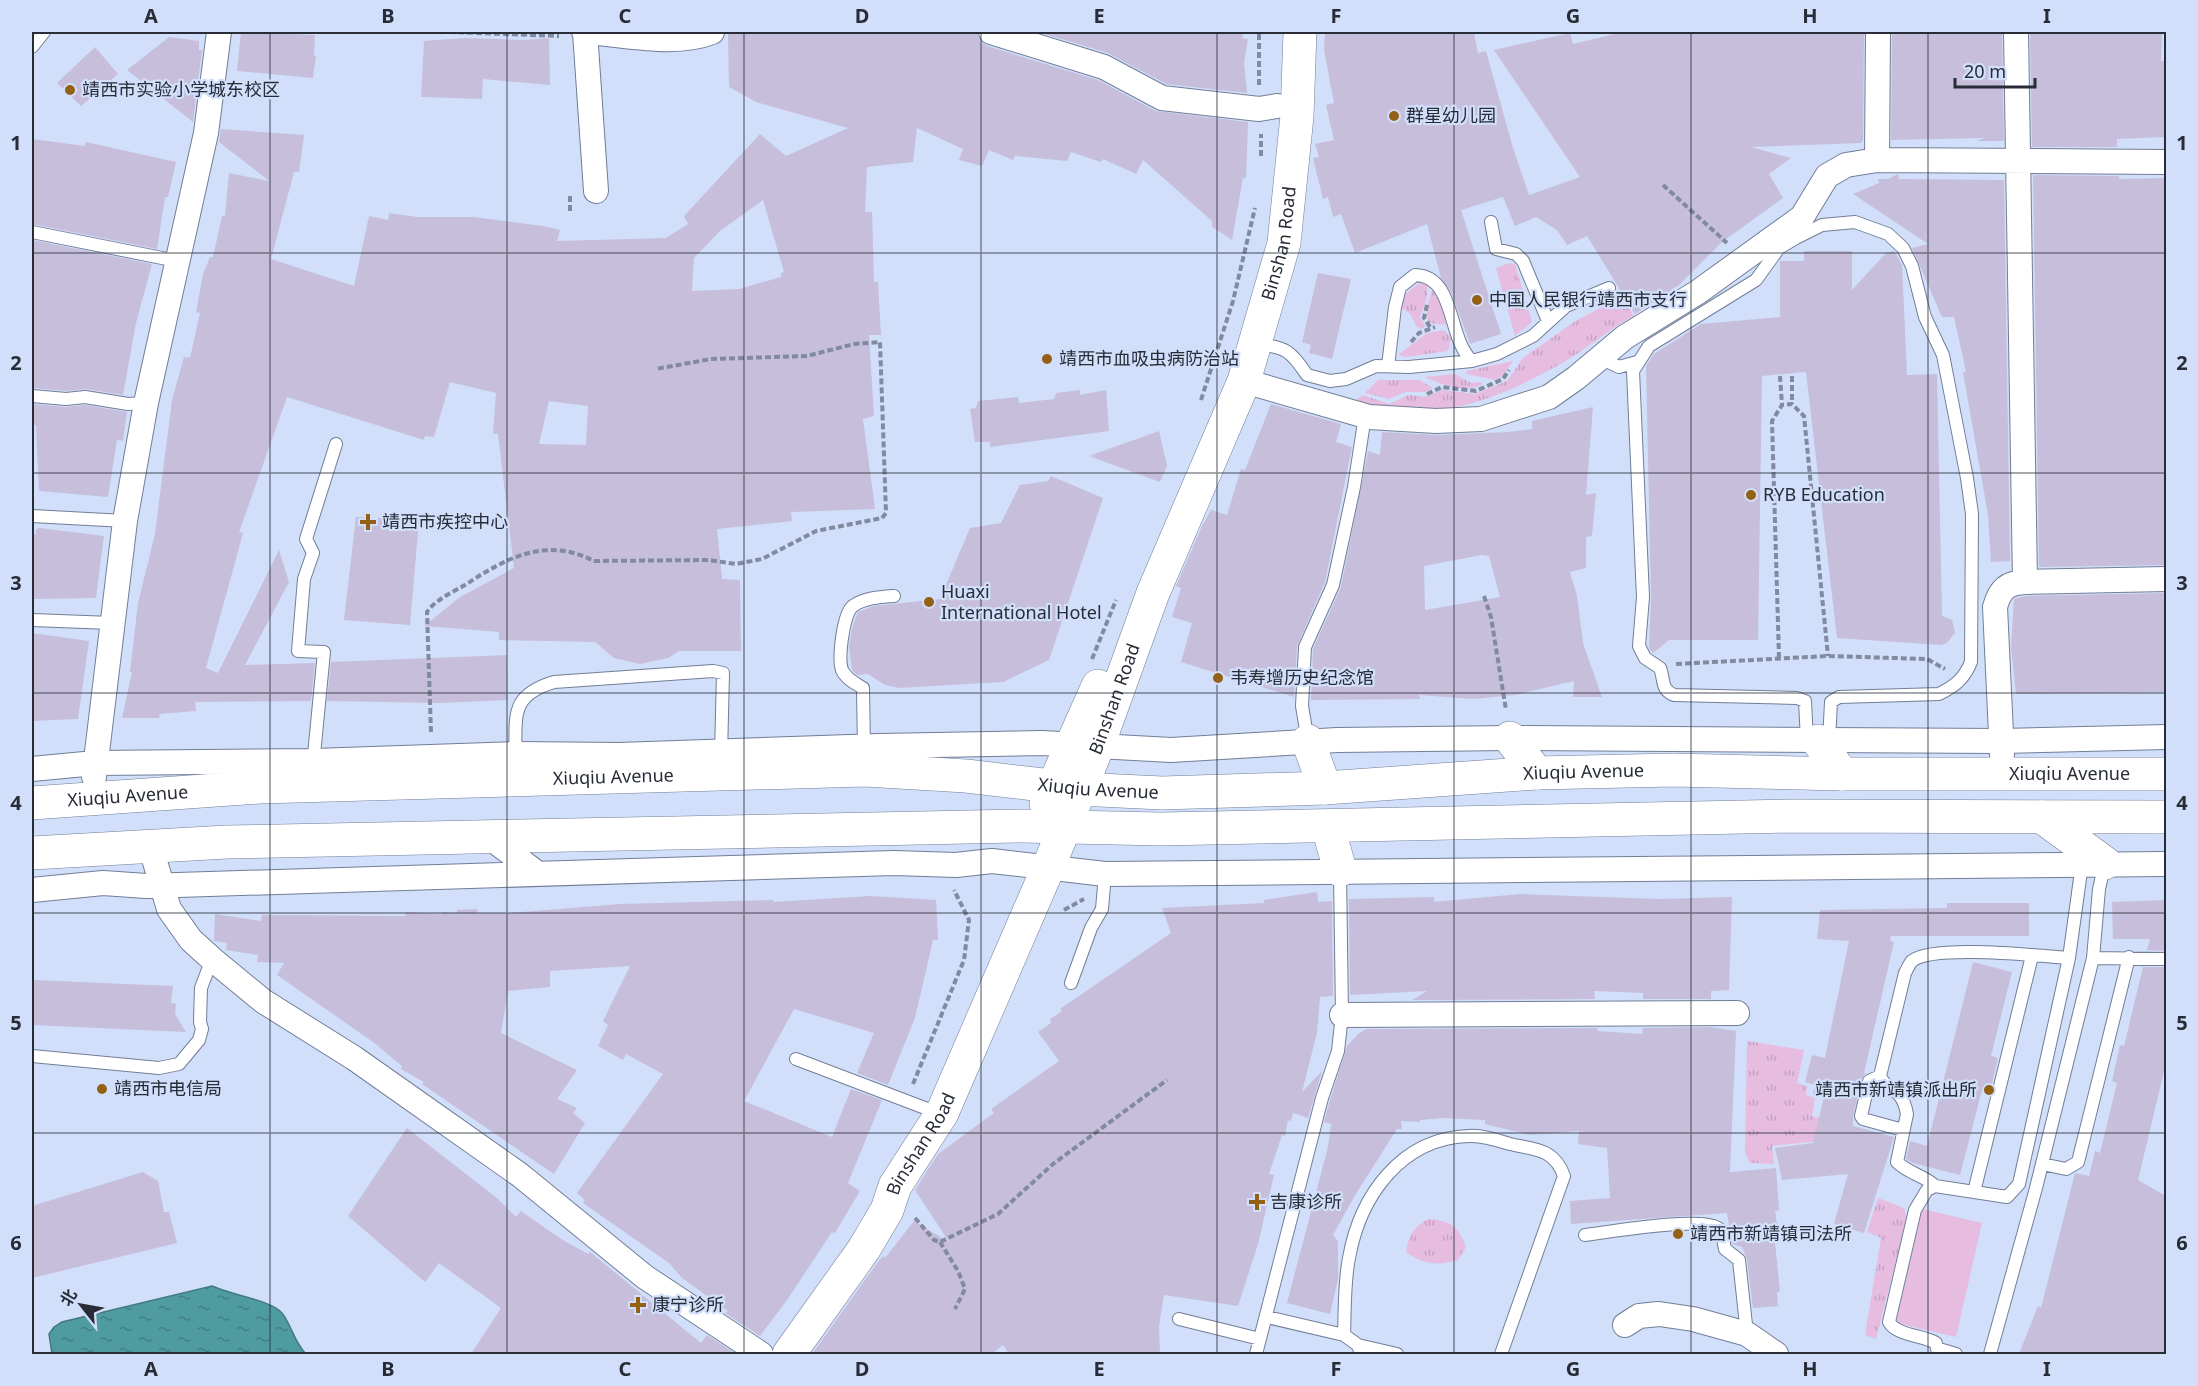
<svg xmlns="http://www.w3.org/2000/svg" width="2198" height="1386" font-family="'Noto Sans','Noto Sans SC',sans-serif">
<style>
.grass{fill:url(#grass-tufts)}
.park{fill:#e6bce0}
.water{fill:url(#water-ripples);stroke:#437a80;stroke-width:1.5}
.building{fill:#c6bedb;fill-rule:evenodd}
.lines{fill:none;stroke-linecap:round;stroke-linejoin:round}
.lane-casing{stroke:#727e97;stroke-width:14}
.street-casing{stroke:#727e97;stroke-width:26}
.primary-casing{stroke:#727e97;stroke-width:34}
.path{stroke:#818a9e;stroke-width:4;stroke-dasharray:6 3;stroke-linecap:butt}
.lane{stroke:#fff;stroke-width:12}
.street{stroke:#fff;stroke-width:24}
.primary{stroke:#fff;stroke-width:33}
.grid{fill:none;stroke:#272c37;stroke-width:1.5;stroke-opacity:0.55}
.poi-dot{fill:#946014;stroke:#d1dffb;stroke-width:2}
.labels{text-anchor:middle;stroke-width:4.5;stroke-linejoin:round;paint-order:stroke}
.poi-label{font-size:18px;fill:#272c37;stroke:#d1dffb;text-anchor:start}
.street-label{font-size:18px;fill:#272c37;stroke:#d1dffb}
.neatline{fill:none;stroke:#272c37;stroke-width:2}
.grid-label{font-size:20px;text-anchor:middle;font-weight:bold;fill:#272c37}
</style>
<defs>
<pattern id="grass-tufts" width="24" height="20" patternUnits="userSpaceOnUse" patternTransform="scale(1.5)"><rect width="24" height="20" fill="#e6bce0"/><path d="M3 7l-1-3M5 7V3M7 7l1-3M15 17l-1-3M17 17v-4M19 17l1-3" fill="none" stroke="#c5a2c1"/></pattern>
<pattern id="water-ripples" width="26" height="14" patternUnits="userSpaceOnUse" patternTransform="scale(1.5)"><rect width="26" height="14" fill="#4f9ca0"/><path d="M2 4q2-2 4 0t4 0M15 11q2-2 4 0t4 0" fill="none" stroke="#427f83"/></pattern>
</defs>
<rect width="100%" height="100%" fill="#d1dffb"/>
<path class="grass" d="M1510,263L1515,264L1532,322L1515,336L1496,268Z
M1419,283L1427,285V298L1420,317L1425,326L1422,329L1416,326L1411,315L1402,308L1404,295Z
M1433,288L1442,304L1446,325L1429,323L1426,310Z
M1622,297L1634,316C1610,328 1592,345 1569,359C1534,380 1490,401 1450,408C1420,414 1383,407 1354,401L1363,395L1389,404L1409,395L1425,397L1442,390L1475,394L1507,381L1523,358L1577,320Z
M1444,330L1451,338L1448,351L1406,357L1398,355L1427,333Z
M1513,361L1503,375L1495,380L1466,374L1467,371Z
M1455,374L1471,383L1480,382L1483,384C1467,394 1440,384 1425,377Z
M1378,380H1419L1433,388L1425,392H1405L1389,399L1365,393Z
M1747,1041L1804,1050L1797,1083L1807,1086L1806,1095L1815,1098L1812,1116L1822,1119L1829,1140L1772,1146L1774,1164L1750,1163L1745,1152Z
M1878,1198L1904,1208L1907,1217L1876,1339L1865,1335L1881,1238L1867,1232Z
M1428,1219C1450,1220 1459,1227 1466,1247L1458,1260C1438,1266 1424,1265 1406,1252C1409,1235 1413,1228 1428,1219Z"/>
<path class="park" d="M1922,1209L1982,1223L1956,1337L1896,1323Z"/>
<path class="water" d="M212,1286C231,1295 271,1300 282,1313C292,1326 294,1342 306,1354H52L49,1334L54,1327L62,1322Z"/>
<path class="building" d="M241,32L315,35L314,56H316L313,78L237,71Z
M755,32H977L980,41L987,46L1098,80L1156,111L1248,122L1246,178H1243L1232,240L1212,227V221L1143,160L1136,174L1103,159L1101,162L1071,152L1067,161L1015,156L1013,160L989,150L982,166L959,160L963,149L917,128L913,162L867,167L865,212H872L874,282H878L881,335H869L874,416L863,419L875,509L791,512L792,521L717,529L722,579L740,580L741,651H679L668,658L640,664L614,658L595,642L499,640V632L424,626L460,597L514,568L498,434H493L496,393L450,382L434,437L425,436L424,440L287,397L239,532L243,533L206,668L218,673L279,550L289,582L245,665L315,663L311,701L195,702L196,711L160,714L159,718H122L132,672H130L138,603L155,534L172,400L184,357L190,358L200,313L196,312L203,274L210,257H213L222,216H225L229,173L269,181L219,142L221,129L304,135L299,172H294L271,259L354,286L369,216L388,220L389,213L417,217H474L543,226L560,230L557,241L666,238L688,224L684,216L760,134L786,156L848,128L756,102L729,87L728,34ZM763,200L784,272L781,273V277L739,289L692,291L694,258L720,231ZM549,401L588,406L586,445L539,444Z
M1038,32H1244L1242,38L1248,39L1244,63L1247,93L1166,84L1108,53Z
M1325,32H1474L1478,53L1486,51L1513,148L1529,195L1580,177L1494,50L1570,33L1573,44L1623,32H1864L1863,140L1861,143L1751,147L1791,158L1769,174L1783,198L1722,242L1679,285L1635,314L1587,236L1567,245L1557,230L1536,217L1515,226L1503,197L1461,210L1501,334L1470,344L1452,294L1441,278L1427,224L1355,253L1341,214L1333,217L1328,197L1323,199L1313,158L1319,157L1315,144L1334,140L1326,105L1334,103L1324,50Z
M1892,32H2002L2004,141H1977L1984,138L1891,140Z
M2030,32H2162L2161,61H2165L2166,137L2117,139V147H2032Z
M169,37L199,41V50H202L193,122L127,70Z
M465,38L525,40L549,38L550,85L483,79L482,99L421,97L424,41Z
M95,47L118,74L81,106L57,83Z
M32,139L85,146L86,142L176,162L168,197H165L157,249L32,224Z
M1898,174L1899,179L2004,180L2010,561L1991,562L1988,515L1963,372H1966L1954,317H1942L1912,248L1928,244L1853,194L1879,183L1878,179H1888Z
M2033,175L2119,176V179L2166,178L2164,328L2166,355V565L2039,567Z
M32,240L152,264L136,323L123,395L86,389L66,391L32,388Z
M1804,251H1852V290L1886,253L1894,251L1902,265L1907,375L1937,374L1942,616L1952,620L1955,633L1947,643L1941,645L1837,638L1806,372L1762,376L1758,640H1669L1653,653L1649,648L1651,597L1646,366L1654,354L1701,324L1780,317V261H1804Z
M1318,273L1351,279L1332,359L1309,353L1311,345L1302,342Z
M1080,390V395L1106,390L1109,431L990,447V442H975L970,409L976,408L978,401L1018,397L1019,403L1054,399L1056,393Z
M32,404L65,407L85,405L127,412L123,441L117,440L108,497L39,491L36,425H32Z
M1271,404L1341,424L1336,442L1352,447L1325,582L1297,646L1294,697L1181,662L1192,623L1172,617L1181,588L1176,586L1202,526L1211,510L1227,515L1241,469L1245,470Z
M1593,407L1586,495L1596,493L1592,536L1586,537V568L1570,572L1577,596L1583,643L1602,697H1573L1574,681L1515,695L1473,699L1419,695L1420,699L1311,700L1313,649L1341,587L1368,451L1380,455L1382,432L1437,435L1508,432L1532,429V421ZM1482,555L1489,556L1500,597L1425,610L1424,566Z
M1159,431L1167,466L1160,482L1089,456Z
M1051,476L1103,498L1049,660L1003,682L899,688L885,685L868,674L857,675L852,670L849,647L852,628L858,612L874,606L940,599L970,528L1001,523L1020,485L1048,481Z
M356,517L419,520L410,625L344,620Z
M40,528L104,536L96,598L32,599V534H36V529Z
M2166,593V692L2016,694L2011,647L2014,599L2026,596Z
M32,633L89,641L78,719L32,721Z
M507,655L508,700L440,703L327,701L331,662Z
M1317,892L1318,902L1332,901L1333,996L1320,997L1317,1033L1302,1092L1322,1071L1308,1118L1293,1113L1291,1121L1288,1120L1285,1136L1282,1135L1269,1174L1274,1175L1258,1244L1238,1306L1164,1295L1159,1326L1160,1354H1009L1003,1345L992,1354H812L875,1266L883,1256L885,1258L914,1221L949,1242L915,1190L938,1154L994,1113L991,1109L1059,1061L1038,1032L1051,1023L1050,1019L1062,1011L1060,1009L1171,933L1162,908L1264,903V900Z
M1520,894L1659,899L1732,897L1729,990L1711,991V999H1643V993L1594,991L1595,999L1412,1000L1427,991L1350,995L1349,899L1434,897V902Z
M870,896L936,900L938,940H933L915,1018L888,1085L857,1073L874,1033L794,1009L744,1101L832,1137L851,1089L882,1100L848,1183L860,1191L835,1233L832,1232L787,1300L760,1336L725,1313L728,1311L682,1278L669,1263L583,1203L585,1200L577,1193L663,1074L626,1054L623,1060L598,1046L608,1025L603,1021L630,966L550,971V987L508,991L501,1033L577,1070L557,1099L577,1108L573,1113L585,1123L554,1174L422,1084L424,1082L401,1069L402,1066L373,1042L277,975L284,963L257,962L258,955L226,950L227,943L214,941L215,914L261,921L262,915L405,916L406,912L441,914L442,912L457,913V910L477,909V913H510L620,904L773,900L774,902Z
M2166,900V951L2147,950L2150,939H2113L2112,902Z
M1947,903H2029V936H1891L1890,941L1894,942L1864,1073H1866L1861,1079L1853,1117V1126L1894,1137L1864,1233L1834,1224L1848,1174L1782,1180L1775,1148L1813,1143L1824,1097L1813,1094L1815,1085L1805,1082L1812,1055L1825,1058L1849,941L1817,939L1820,910L1947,908Z
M1973,962L2012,972L1991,1056L1998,1058L1990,1092L1982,1090L1960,1175L1913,1163L1906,1159L1910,1141L1927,1146Z
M2143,967H2166V1063L2138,1180L2166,1196V1354H2019L2038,1306L2041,1308L2075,1173L2089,1176L2095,1151L2100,1153L2117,1083L2112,1081L2120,1045L2124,1046Z
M32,980L173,986L171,1003L176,1004L175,1014L186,1032L32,1025Z
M1710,1027L1736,1031L1730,1172L1776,1168L1779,1210L1775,1211L1780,1242L1775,1243L1780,1291L1777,1292L1778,1306L1753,1308L1747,1259L1742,1247L1732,1244L1727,1213L1571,1224L1570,1201L1610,1198L1607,1148L1578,1144L1579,1131L1530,1135L1485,1124V1120L1443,1118L1420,1120V1122L1401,1121L1402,1129H1397L1354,1197L1333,1235L1338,1241V1279L1330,1314L1287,1303L1328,1147L1331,1124L1324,1122L1330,1100L1347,1046L1358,1034L1366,1029L1597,1028L1598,1031L1642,1034L1643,1028Z
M407,1128L498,1199L516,1217L521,1211L561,1239L588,1254L590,1252L701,1343L707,1335L736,1354H471L501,1308L439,1263L425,1282L348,1216Z
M143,1172L158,1181L164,1212H169L177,1243L32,1278V1206Z"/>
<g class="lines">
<g class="lane-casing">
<path id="lane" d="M32,47L44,32
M1491,222L1496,249L1516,254L1523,261L1548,321
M32,232L177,261
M1257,344C1286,347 1291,351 1307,375L1330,381L1346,379L1376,366L1409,367L1472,361L1497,354L1533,336L1566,306L1609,288
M1600,358L1619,367L1637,362
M1388,366L1395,307L1400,287L1415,275C1456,276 1447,338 1472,361
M32,396L66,399L85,397L128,404L146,403
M32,516L125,521
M32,620L112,623
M1308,741L1302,706L1305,647L1333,585L1354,487L1365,416
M1807,741L1805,701L1797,698L1674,695C1660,689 1665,680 1660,668L1645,658L1639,646L1643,597L1633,371L1649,346L1756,280L1779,248L1796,238L1822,225L1855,222L1888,234L1903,248L1912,266L1925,317L1943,355L1967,478L1972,514L1971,662C1964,679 1955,686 1939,694L1839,697L1831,702L1829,741
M864,749L863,688C855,683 846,679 842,670C838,659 843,613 853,606C864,598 880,597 894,596
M515,758C517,717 508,696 554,682L713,671L723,673L721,755
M313,765L324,652L298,651L304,579L313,553L306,539L336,444
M2093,958L2166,959
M1071,983L1091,928L1102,909L1105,874
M32,1056L159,1068L179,1064L199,1040L202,1029L200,1022L201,988L212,959
M796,1059L925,1108
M1880,1076L1869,1081L1861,1116L1863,1119L1903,1130
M2042,1164L2066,1169L2078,1162L2129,957
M1935,1186C1924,1175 1909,1174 1897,1162L1907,1114C1902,1085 1885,1091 1880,1076L1905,973C1907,970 1909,964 1912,961C1933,944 2040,956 2069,958
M1974,1192L2032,956
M1585,1235C1609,1232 1702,1216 1718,1228C1724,1232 1723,1242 1725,1249L1739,1260L1747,1334
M1267,1317L1344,1335L1358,1345L1361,1354
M1179,1319L1260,1339
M1344,1335C1345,1310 1344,1283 1349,1258C1360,1196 1401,1138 1469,1136C1482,1135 1497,1140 1510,1144C1535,1150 1554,1148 1564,1176L1501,1354
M1358,1345L1397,1354
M1939,1349L1956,1354
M1256,1354L1322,1098L1338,1051L1342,1015L1340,872
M1938,1354L1936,1343C1923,1335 1897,1336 1889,1322L1915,1210L1927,1190L1935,1186L2007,1197L2019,1184L2069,958L2082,864
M1990,1354L2036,1188L2093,958L2099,889L2105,863"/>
</g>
<g class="street-casing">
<path id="street" d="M584,32C624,34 674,47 712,32
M585,32L596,191
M991,32L1104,67L1162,98L1259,109L1277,106
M2016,32L2025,582
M1877,160L1878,32
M1244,381L1369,417L1436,421L1481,419L1549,397L1576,378L1625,337L1698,292L1802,217L1827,176L1846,165L1877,160L2166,162
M2002,755L1995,607C2000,589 2007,583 2025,582L2166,579
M32,769L95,763L314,761L516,754L619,755L879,746L1042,743L1171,750L1337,740L1510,738L2001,741L2166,737
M94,777L125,521L146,403L206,133L219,32
M489,837L537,873
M150,845L169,909L191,940L212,959L263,1001L354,1058L520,1175L645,1277L761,1354
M32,890L103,883L146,886L894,863L956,865L992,861L1105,874L2166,864
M1342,1015L1737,1013
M1625,1325L1639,1316L1659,1314L1693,1319L1747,1334L1776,1354"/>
</g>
<g class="primary-casing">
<g id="primary">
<path d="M1510,738L1537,773"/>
<path d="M1308,741L1325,788"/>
<path d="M1818,741L1842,774"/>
<path id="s1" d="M32,803L260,787L865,770L966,776L1078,789L1162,793L1325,788L1537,773L1673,770L1842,774H2166"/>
<path d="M1046,803L1098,686"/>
<path d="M2042,817L2105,863"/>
<path d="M1328,827L1340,870"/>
<path d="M32,853L227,842L1022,826L1161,829L1795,816L2166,817"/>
<path id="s2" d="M789,1354L864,1249L887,1210L895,1186L942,1113L1048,868L1097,748L1153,593L1244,381L1284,243L1297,116L1300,32"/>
</g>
</g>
<path class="path" d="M449,32L559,36
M1259,85V32
M1261,156V134
M1663,185L1727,243
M570,196V213
M1427,305L1424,318L1430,327
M1411,342L1419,333L1435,327
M1780,376L1782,405
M1792,376V404
M1427,394L1442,387L1476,391L1503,379L1509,370
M1201,400L1233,301L1255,208
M1484,596L1491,617L1506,710
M1779,658L1772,421L1782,405L1792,404L1804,416L1828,656
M1092,659L1116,600
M1676,664L1828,656L1927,659L1945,669
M431,732L427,612C435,600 453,592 465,585C506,558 546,536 594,561L709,560L736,564L762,559L816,531L882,518L886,513L880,342L854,344L807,356L711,359L656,369
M1064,910L1084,899
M913,1084L964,960L969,920L954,890
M915,1218L934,1240L940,1242L998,1214L1053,1164L1167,1080
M940,1242L958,1271L965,1289L955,1309"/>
<use href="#lane" class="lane"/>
<use href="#street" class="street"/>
<use href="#primary" class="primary"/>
</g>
<path class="grid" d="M270,32V1354M507,32V1354M744,32V1354M981,32V1354M1217,32V1354M1454,32V1354M1691,32V1354M1928,32V1354M32,253H2166M32,473H2166M32,693H2166M32,913H2166M32,1133H2166"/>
<g class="poi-dot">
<circle cx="70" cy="90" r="6"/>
<circle cx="1394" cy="116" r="6"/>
<circle cx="1477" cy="300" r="6"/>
<circle cx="1047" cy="359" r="6"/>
<circle cx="1751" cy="495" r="6"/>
<path d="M365 513h6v6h6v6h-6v6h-6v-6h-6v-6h6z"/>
<circle cx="929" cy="602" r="6"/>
<circle cx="1218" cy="678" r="6"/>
<circle cx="102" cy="1089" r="6"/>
<circle cx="1989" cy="1090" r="6"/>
<path d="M1254 1193h6v6h6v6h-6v6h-6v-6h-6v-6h6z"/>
<circle cx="1678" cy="1234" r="6"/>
<path d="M635 1296h6v6h6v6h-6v6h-6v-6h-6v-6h6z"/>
</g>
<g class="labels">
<g class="poi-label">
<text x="82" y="96">靖西市实验小学城东校区</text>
<text x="1406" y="122">群星幼儿园</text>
<text x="1489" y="306">中国人民银行靖西市支行</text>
<text x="1059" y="365">靖西市血吸虫病防治站</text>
<text x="1763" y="501">RYB Education</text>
<text x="382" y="528">靖西市疾控中心</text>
<text x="941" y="598">Huaxi<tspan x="941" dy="21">International Hotel</tspan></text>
<text x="1230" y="684">韦寿增历史纪念馆</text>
<text x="114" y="1095">靖西市电信局</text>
<text x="1977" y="1096" text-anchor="end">靖西市新靖镇派出所</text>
<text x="1270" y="1208">吉康诊所</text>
<text x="1690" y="1240">靖西市新靖镇司法所</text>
<text x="652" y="1311">康宁诊所</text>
</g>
<g class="street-label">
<text dy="6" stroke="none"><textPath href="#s2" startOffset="1221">Binshan Road</textPath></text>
<text dy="6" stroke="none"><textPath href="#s2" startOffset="735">Binshan Road</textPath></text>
<text dy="6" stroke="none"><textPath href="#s1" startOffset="1554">Xiuqiu Avenue</textPath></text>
<text dy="6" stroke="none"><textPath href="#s1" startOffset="2040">Xiuqiu Avenue</textPath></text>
<text dy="6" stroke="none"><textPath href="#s1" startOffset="582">Xiuqiu Avenue</textPath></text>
<text dy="6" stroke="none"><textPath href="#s1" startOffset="1068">Xiuqiu Avenue</textPath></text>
<text dy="6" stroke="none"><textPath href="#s1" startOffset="96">Xiuqiu Avenue</textPath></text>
<text dy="6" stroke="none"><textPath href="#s2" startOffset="249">Binshan Road</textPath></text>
</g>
</g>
<rect width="2198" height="1386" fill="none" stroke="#d1dffb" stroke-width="66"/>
<g transform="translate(81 1305) rotate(301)" stroke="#d1dffb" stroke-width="4.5" paint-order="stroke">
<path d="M0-4.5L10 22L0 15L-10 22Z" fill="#272c37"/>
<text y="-9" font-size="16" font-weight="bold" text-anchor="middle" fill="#272c37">北</text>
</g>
<path d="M1955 78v9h80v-9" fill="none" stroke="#272c37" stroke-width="3"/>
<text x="1964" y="78" font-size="18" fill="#272c37" stroke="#d1dffb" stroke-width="4.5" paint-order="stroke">20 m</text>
<rect x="33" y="33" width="2132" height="1320" class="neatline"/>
<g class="grid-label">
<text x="151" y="23">A</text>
<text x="388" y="23">B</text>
<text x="625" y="23">C</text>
<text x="862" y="23">D</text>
<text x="1099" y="23">E</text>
<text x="1336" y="23">F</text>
<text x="1573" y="23">G</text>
<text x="1810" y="23">H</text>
<text x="2047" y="23">I</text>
<text x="16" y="150">1</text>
<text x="2182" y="150">1</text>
<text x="16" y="370">2</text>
<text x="2182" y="370">2</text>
<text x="16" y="590">3</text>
<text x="2182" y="590">3</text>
<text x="16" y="810">4</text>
<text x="2182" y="810">4</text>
<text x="16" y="1030">5</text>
<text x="2182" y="1030">5</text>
<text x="16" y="1250">6</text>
<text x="2182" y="1250">6</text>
<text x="151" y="1376">A</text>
<text x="388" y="1376">B</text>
<text x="625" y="1376">C</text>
<text x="862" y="1376">D</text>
<text x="1099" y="1376">E</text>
<text x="1336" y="1376">F</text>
<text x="1573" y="1376">G</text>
<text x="1810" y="1376">H</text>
<text x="2047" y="1376">I</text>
</g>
</svg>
